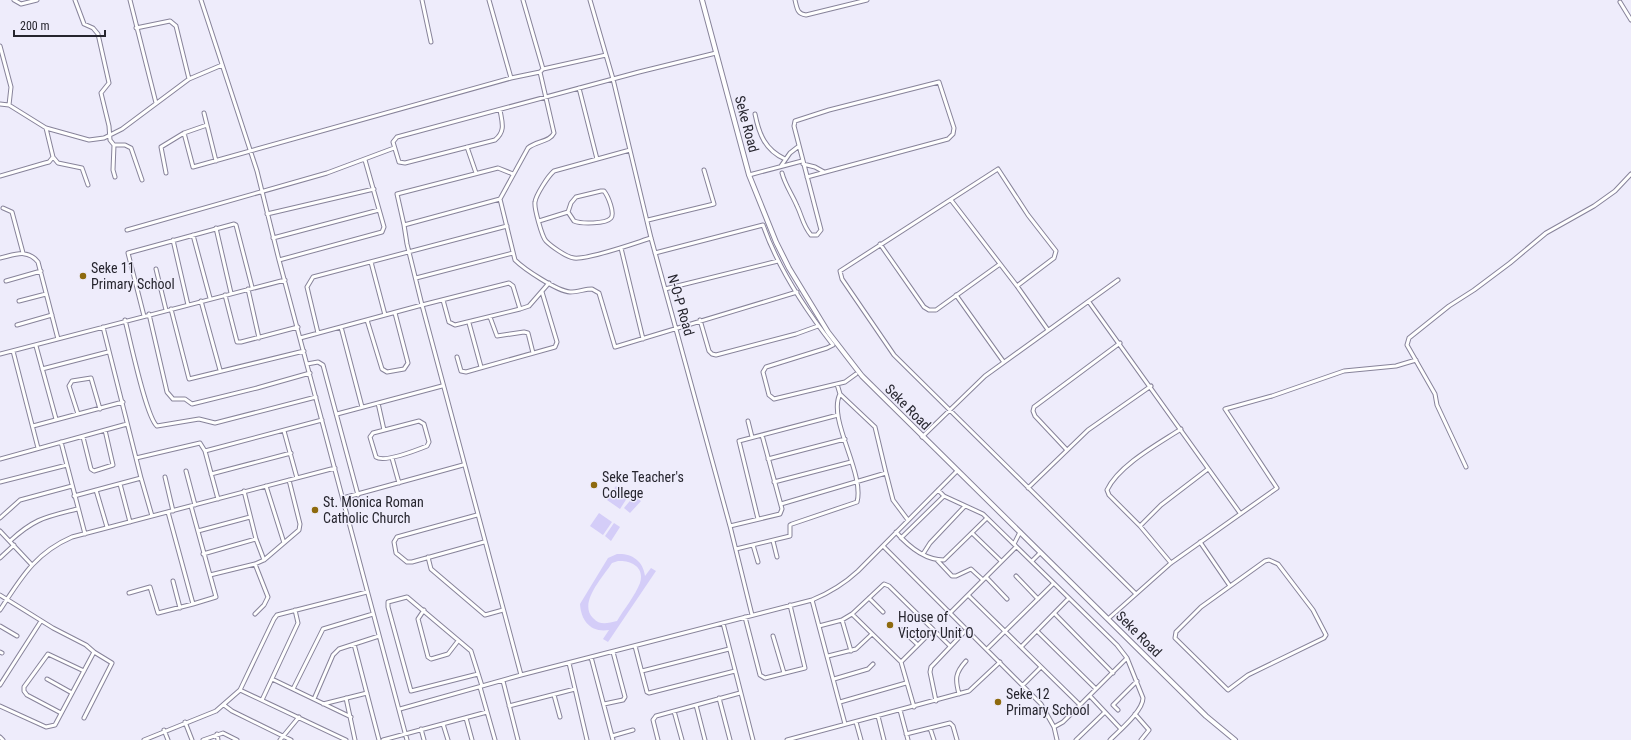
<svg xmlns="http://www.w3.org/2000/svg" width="1631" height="740" font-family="'Roboto Condensed',sans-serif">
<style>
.green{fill:#d4cdf8;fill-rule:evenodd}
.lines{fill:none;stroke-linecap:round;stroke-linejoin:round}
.minor-casing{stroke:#87839a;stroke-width:5}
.major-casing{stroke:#87839a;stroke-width:6}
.minor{stroke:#fff;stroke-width:3}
.major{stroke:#fff;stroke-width:4}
.poi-dot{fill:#8e6a0e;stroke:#eeecfb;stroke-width:1.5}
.labels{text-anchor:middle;stroke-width:3;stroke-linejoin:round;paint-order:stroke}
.street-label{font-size:14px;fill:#26252e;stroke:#eeecfb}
.poi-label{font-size:14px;fill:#26252e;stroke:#eeecfb;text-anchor:start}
</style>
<rect width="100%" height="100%" fill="#eeecfb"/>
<path class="green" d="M616,486L629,495L620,509L607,500Z
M634,496L641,501L630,513L624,508Z
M599,513L612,522L603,535L590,526Z
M614,523L620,527L611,541L605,536Z
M617,554C631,553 643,560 645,576L651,568L656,571L608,642L603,639L609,630C591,633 581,621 580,604L608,558ZM618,561C631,560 645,567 640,583C635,596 624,609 617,621C608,623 600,626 593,618C578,603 603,577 612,563Z"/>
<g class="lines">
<g class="minor-casing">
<path id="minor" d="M14,0L21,4L37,0
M75,0L84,24L93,28L98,34L109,83L101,93L109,126L110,140L114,145L113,170L115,177
M130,0L156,103
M201,0L257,171L279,260L407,740
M422,0L431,42
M489,0L511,78
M523,0L543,69
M590,0L613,79L651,238L730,526L752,615
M795,0C797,8 797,14 806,15L867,0
M1620,2L1631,20
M136,28L170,21L176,26L189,79
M0,46L11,87L9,105
M540,72L554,133C550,142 536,141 528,148L500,199L404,225L407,244L422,305L509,283L513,286L520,309L529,306L549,283
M579,88L597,159
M0,104L9,105L46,128L89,140L104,138L122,129L189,79L222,65
M500,110C502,122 506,131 495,140L405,163L399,162L393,142L397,137L639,72L716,53
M204,113L216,161
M755,114C759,134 765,150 785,159
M46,128L53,157L58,163L82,168L88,185
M184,133L193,167L511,78L540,72L543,69L606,55
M114,145H125L131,148L142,180
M467,147L476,173
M630,150L554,171C548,176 536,195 535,202C534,208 542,237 546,241C551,246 566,257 574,258C588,260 635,243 651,238
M803,164L815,167L824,172
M781,166L790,153L799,146
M166,173L161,147L184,133L207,125
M782,173C785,185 792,194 797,206C802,216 803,226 811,235H817L821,230L794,126L795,121L829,110L939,82L954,128L953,134L948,139L807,177
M749,175L802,161
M0,176L45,163L49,162L53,157
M601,191H604C608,196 615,213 611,218C606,224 581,224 574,221L568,212L571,203L576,197Z
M500,199L515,260C524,269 557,291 570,292C578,292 585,289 592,289L599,293L615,347L797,292
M951,200L1017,286
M3,208L12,212L23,253
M267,214L374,189
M648,220L714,204L704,170
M539,221L568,212
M404,225L397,194L498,168L513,174
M216,228L231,293
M127,230L327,173L394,148
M193,235L210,298
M273,238L379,210
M173,240L188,305
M880,244L924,307L929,310H936L1000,264
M621,248L643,339
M655,253L763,225C778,268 805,309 833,345L827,348L766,367L763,372L769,395L774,399L845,382L856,374
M0,258C14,255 27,248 38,262L58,339
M279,260L382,232L384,227L365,160
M371,262L385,315
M156,269L166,310
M416,278L513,253
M6,281L41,271
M248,289L259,338
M665,289L778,261
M225,295L237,342H241L298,327
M956,295L1003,361
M443,300L449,322L455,325L520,309
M19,301L46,294
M201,301L220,370
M1089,302L1240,513
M171,309L189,379L304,351
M149,314L167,392L173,399H185L192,404L257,388L310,373
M144,316L128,253L234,224L236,225L252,287
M490,317L497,336L524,332L528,333L533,353
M125,320C130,339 146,417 157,426L199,419L215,423L316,397
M367,320L382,369L387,372L404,369L408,363L395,313
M700,320L709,351L712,354L716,355L796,334L818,326
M469,323L481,367
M17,325L52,315
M103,327L141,478L152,516
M341,327L362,407
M1048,330L1017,286L1054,258L1056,251L1028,215L998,169L840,271L842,279L894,355L1135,593
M318,333L307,287L313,277L507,226
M300,338L422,305L521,675
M36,346L56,419
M13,351L38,448
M0,354L285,280
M457,357L461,371L466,372L555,347L557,342L542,292
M307,364L318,362L323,365L358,495
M42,369L108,352
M840,394L875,427L886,473
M378,403L384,430
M78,414L69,386L72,381L91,378L100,409
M337,414L442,386
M419,421L424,424L429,442L427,446C417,450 384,463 376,457L370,437L373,433Z
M748,421L752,437
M33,426L123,402
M284,431L297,478
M83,437L91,469L94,471L113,465L105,430
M922,437L985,376L1118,280
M61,442L85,534
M1066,449L1035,416L1033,411L1034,407L1120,343
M205,451L322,420
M136,458L200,443L205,451L218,499
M392,458L399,483
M0,459L127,424
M768,459L845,439
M1466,467L1437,405L1435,394L1407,345L1409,338L1449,306L1474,290L1510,263L1546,233L1594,206L1615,191L1631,174
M186,471L195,505
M211,474L291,453
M165,477L173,511
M0,482L67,465
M774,482L851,462
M120,484L130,522
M266,486L284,543
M1028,488L1088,430L1151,386
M96,490L107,527
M938,490L944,496L983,514L1117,645L1127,658L1143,698C1143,711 1119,731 1110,740
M244,491L256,539L264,560
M74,496L141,478
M343,498L463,465
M781,504L886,473L893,500L908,520
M168,512L193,604L216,597L191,506
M477,515L397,537L394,542L396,553L407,562H412L484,542
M0,518L20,500L72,486
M758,519L739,441L838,415
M730,526L780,514L782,509L762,435
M1140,526L1161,505L1208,469
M0,531L31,564
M198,531L250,517
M896,532C908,546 924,560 944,560L987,518
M972,533L1001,561
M901,538L944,496
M10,541C35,518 46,517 77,509
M773,541L777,557
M1200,542L1230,586
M1014,544L1020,532
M753,545L758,562
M883,546L1041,704L1054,727L1057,740
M736,549L790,536V525L792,524L857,502C865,473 827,419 840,394L837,384
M203,554L256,539
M923,554L930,543L965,506
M428,557L431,569L485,615L503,610
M0,558L14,545
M937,560L952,576H956L971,569L983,580
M1269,560L1278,564L1313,610L1326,635L1324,638L1248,675L1228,690L1175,638L1176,632L1201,607L1265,561Z
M1032,561L1040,553
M1171,563L1140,526L1109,495L1107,490C1119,465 1158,444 1181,429
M255,564L268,597L264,605L255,614
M210,575L255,564L264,560L299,530L300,524L289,480
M1016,576L1038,599
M986,577L1007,599
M173,581L180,608
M129,593L150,587L158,613L193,604
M0,595L53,628L86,645L94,652L55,725L46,727L0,706
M968,595L1080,705
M869,598L883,612
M812,600L845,724
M0,610C21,578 35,553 72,537L335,468
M424,610L418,619L428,657L431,659L448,654L458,641
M950,613L1016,547
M852,614L901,662L914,707
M1055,614L1113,673
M745,617L760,675L765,678L805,668L790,605
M1108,619L1171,563L1277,488L1225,409L1272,396L1344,371L1396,366L1416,360
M842,620L851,651
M723,623L753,740
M0,626L17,636
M819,626L842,620L852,614L884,584L889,586L950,646
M902,630L918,645
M1037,631L1096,689
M773,636L784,673
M354,644L379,740
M635,646L647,692L649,693L735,671
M1021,647L1069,598
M987,649L1053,584
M0,652L2,653
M828,656L856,649L872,634
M591,657L613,740
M901,662L933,630
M569,663L587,740
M642,671L729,649
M478,674L411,691L388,607V602L407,597L471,651L482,686
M47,679L72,693
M272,679L351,717
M834,679L868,669L873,664
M503,681L518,740
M0,685L41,621
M1023,685L1041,667
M480,687L495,740
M293,689L323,629L373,614
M240,690L346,740
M959,694C955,679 955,673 966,661
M554,695L560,717
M1090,696L1121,729
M346,698L355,740
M719,698L730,740
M314,699L333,655L339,649L379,636
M262,700L298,623L295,610
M936,701L930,672L931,667L967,629
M840,702L906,683
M323,704L367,693
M604,704L623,700L625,697L613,652
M224,705L232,711L291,740
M696,705L705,740
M509,706L575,689
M400,709L521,675L812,600C829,593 844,584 858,571L957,471
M900,710L908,740
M1118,710L1113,705L1137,681
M674,711L682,740
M61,713L27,695L24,691V687L48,654L84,671
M1135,714L1149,730L1141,740
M878,716L884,740
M84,718L112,663L94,652
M466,718L472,740
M185,722L192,740
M856,722L861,740
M443,724L448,740
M1054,727L1063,722L1127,658
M930,728L934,740
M421,729L424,740
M164,730L168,740
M217,734L218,740
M906,734L950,723L953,726L957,740
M612,736L633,730
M0,737L3,740
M144,740L216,711L240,690L274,619L277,615L367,592
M203,740L223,733L237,740
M280,740L299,717
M383,740L487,712
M658,740L653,720L656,716L740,693
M787,740L969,691L1000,662
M1076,740L1105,712"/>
</g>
<g class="major-casing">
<path id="major" d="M702,0L749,175L776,242L789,268L828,332L862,376L1206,716L1235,740"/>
</g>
<use href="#minor" class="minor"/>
<use href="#major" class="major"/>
</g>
<g class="poi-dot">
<circle cx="83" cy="276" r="4"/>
<circle cx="594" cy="485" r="4"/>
<circle cx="315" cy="510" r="4"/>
<circle cx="890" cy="625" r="4"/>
<circle cx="998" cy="702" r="4"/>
</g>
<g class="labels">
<g class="street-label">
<text transform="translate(747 124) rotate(75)" y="5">Seke Road</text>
<text transform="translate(681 305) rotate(74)" y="5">N-O-P Road</text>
<text transform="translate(908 407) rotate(45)" y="5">Seke Road</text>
<text transform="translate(1139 634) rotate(45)" y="5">Seke Road</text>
</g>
<g class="poi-label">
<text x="91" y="273">Seke 11<tspan x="91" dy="16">Primary School</tspan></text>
<text x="602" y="482">Seke Teacher's<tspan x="602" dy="16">College</tspan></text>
<text x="323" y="507">St. Monica Roman<tspan x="323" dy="16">Catholic Church</tspan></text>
<text x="898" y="622">House of<tspan x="898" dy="16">Victory Unit O</tspan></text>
<text x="1006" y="699">Seke 12<tspan x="1006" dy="16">Primary School</tspan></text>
</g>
</g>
<path d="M14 30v6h91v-6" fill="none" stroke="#26252e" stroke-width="2"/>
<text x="20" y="30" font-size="12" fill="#26252e" stroke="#eeecfb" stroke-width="3" paint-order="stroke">200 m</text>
</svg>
